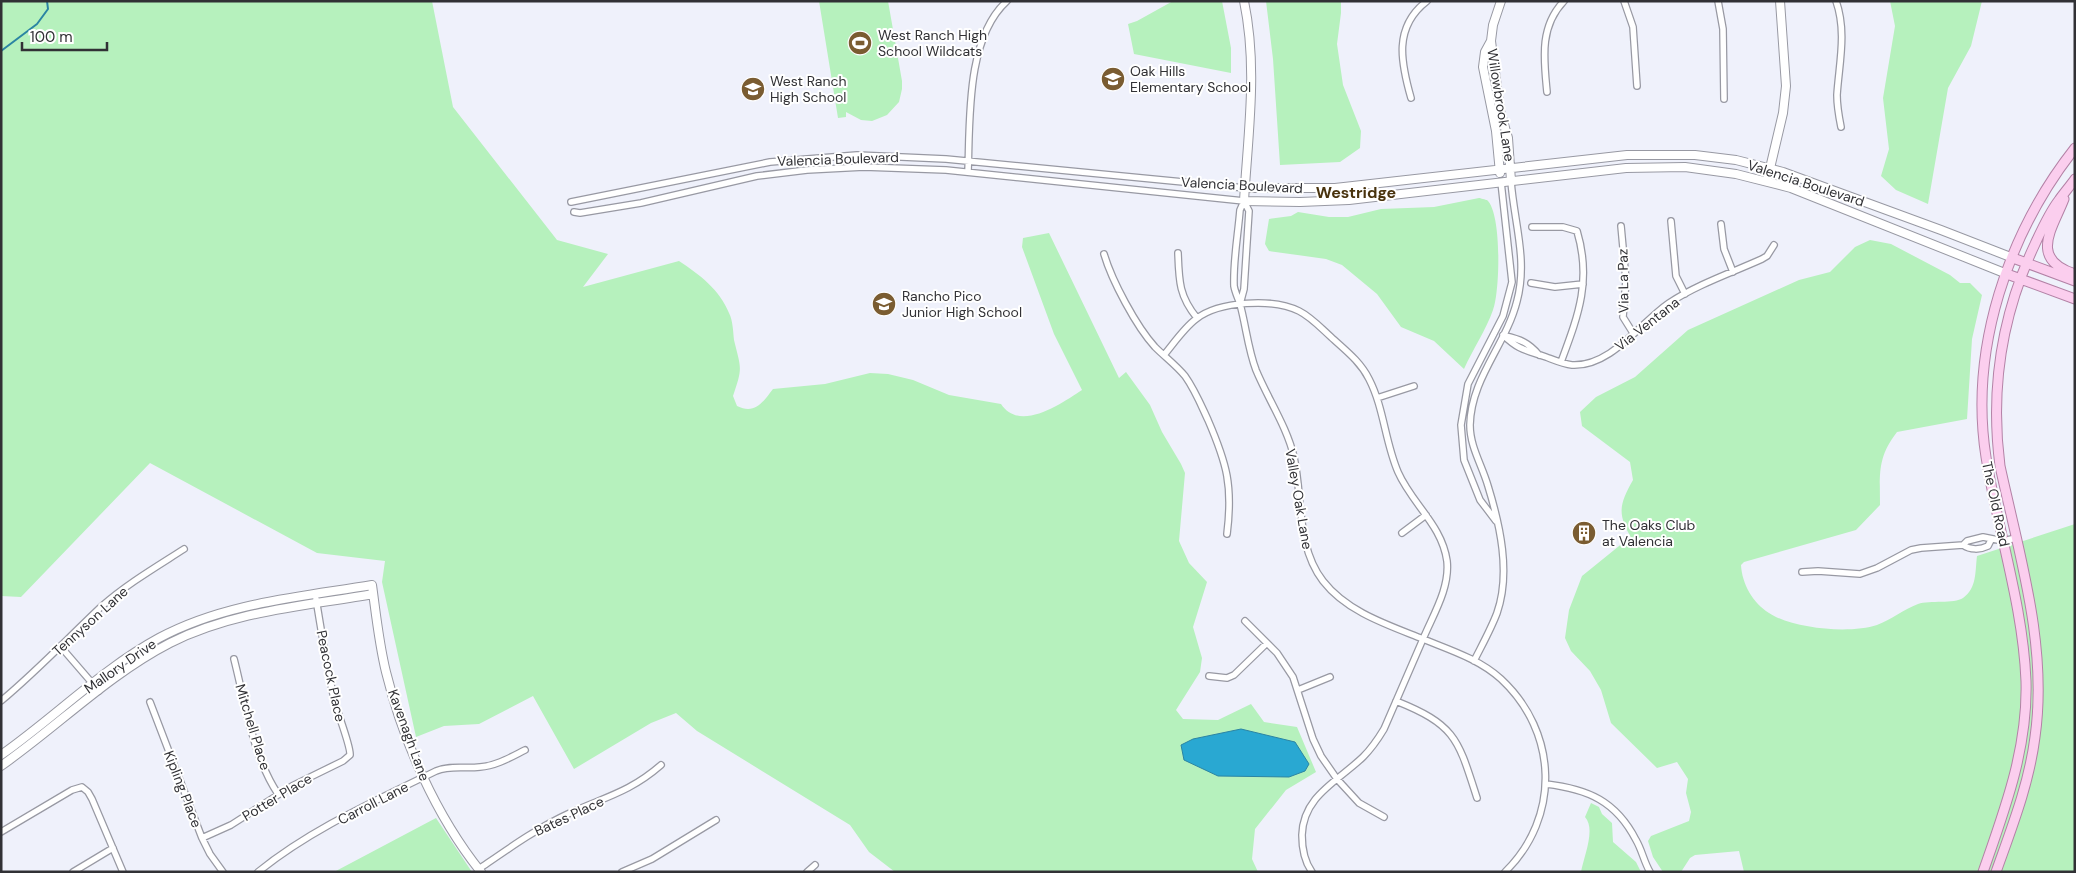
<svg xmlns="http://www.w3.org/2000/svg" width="2076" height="873" font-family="'DM Sans',sans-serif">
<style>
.green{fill:#b6f1bd}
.water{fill:#29a8d2;stroke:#2b84a3}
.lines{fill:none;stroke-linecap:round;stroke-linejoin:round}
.stream{stroke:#2b84a3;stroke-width:2}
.street-casing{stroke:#9899a3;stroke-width:8}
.secondary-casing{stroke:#9899a3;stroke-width:10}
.primary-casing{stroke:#b382a6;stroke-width:11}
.street{stroke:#fff;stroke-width:5.5}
.secondary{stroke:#fff;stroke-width:8}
.primary{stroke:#fbceee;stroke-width:9}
.labels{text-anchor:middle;stroke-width:4;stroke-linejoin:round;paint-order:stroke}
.poi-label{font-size:14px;fill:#313135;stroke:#fff;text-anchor:start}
.street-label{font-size:14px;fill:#313135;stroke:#fff}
.quarter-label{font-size:16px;font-weight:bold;fill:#49330e;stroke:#fff}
</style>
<rect width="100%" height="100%" fill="#eff1fb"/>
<path class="green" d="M1,1H432L453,107L557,240L608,254L583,287L679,261C699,274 720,290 729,313C733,321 733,331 734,340C741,369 743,367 733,396L737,406C755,415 763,402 773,389L825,384L870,373L888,374L913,380L949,395L1001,404C1020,433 1062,403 1082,390L1054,334L1022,247L1023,238L1049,233L1119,378L1126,372L1150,405L1162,432L1181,464L1185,473L1179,541L1189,563L1207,582L1193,627L1202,658L1200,672L1176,710L1183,719L1218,720L1251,704L1264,722L1297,727L1316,772L1286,790L1255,829L1252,859L1258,872H895L869,852L850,825L697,731L676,713L651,723L574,769L533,696L479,724L444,726L416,737L382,582L385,561L317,553L150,463L21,597L1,596Z
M819,1H888L902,81V89L899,102L887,115L872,121L861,120L846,112V117L838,118Z
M1173,1H1222L1231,48V73L1134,54L1128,24L1137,21Z
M1266,1H1341V13L1337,44L1343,85L1361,131L1360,148L1340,162L1280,165L1273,59Z
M1890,1H1982L1971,46L1948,88L1928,204L1896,190L1881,176L1889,149L1883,98L1895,26Z
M1479,198C1480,198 1486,200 1487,200C1502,213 1500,292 1493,310C1486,330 1473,349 1464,369L1434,341L1401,327L1377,294L1342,265L1326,259L1269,251L1265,244L1269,219L1291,216L1298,212L1329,217H1348L1381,209L1434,207Z
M1870,240L1891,244L1950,275L1960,283H1970L1982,295L1972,339L1967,419L1897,432C1877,458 1880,474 1880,505L1856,530L1744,562L1741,565C1742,584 1753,603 1769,613C1793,629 1850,634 1877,625C1891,620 1904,609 1918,604C1930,600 1954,604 1963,598C1977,588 1975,572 1977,556L2075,524V872H1744L1739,851L1695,855L1690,858L1681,872H1663L1653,857L1648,841L1651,836L1689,821L1691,812L1686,793L1688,779L1677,762L1657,768L1611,723L1601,690L1590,671L1571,651L1565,638L1569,610L1582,576L1624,542L1632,539C1617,514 1619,505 1633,480L1630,462L1582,426L1580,412L1596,397L1635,377L1688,330L1799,280L1830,272L1855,247Z
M1591,803L1599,807L1602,814L1612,823L1613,842L1636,862L1641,872H1581C1584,856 1596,829 1585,817Z
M436,818L472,872H334Z"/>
<path class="water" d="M1241,729L1295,742L1309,764L1305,771L1289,777L1218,776L1184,760L1181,745L1193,739Z"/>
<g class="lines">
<path class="stream" d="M1,51L37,24L48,9L47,1"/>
<g class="street-casing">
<path id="street" d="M1624,1L1633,27L1637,86
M1718,1L1723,29L1724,99
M1836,1C1847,32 1839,64 1837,95C1837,106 1839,117 1841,127
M1547,92C1544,60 1539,27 1564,1
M1411,98C1401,63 1393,27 1427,1
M968,172C970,120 966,38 1007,1
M571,202L770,162L857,155L946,159L1245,188
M574,212L580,213L641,203L757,176L807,170L864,167L946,170L1244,201
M1671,221L1676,276L1685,294
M1721,224L1724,249L1733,272
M1621,226L1626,280L1623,317L1633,333
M1532,227H1563L1577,231C1592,281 1578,316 1561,362
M1178,253C1179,281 1179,296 1197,318
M1104,254C1112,281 1136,326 1155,347C1165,357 1176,365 1185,376C1195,390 1201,405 1208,420C1227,464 1233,486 1227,534
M1531,283L1555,287L1583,284
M1240,304L1244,289L1249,211L1244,201
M1503,335C1520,351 1526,350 1546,357C1554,360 1563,364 1572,365C1611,367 1640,323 1669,303C1698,284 1731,273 1762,259L1767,256L1774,245
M1505,336C1520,339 1529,343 1539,355
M1164,355C1174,343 1184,328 1196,319C1219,301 1273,298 1299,311C1311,317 1321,328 1331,337C1345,350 1360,361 1369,379C1384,408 1385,442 1398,472C1412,504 1442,525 1447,561C1450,588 1433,615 1423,639C1388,625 1347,612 1323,581C1296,546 1303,498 1294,457C1287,427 1268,399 1256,370C1248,349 1246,326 1240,304C1238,298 1235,292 1234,286C1233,261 1238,235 1240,210L1244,201
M1377,398L1414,386
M1496,521L1480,500L1464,460L1461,425L1468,384L1503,316L1512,282L1501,182
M1402,533L1426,515
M1963,545L1967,541L1983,537L2003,541L2016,538
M1802,572L1818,571L1860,574L1877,568L1911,550L1921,548L1963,545C1970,550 1980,550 1988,546L1991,540
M1245,621L1277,653L1293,677L1313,739L1321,756L1337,779L1359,803L1384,817
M61,647L99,691
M234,659C245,702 253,757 278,794
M1474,661C1482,645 1491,629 1497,613C1511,573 1500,525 1488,486C1482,465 1470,447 1470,425C1471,378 1506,345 1517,301C1528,260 1514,222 1511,181
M1209,676L1227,678L1234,675L1267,643
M1298,690L1330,677
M1,701C37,671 68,638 102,606C127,584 156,567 184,549
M1396,701C1456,725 1458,739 1477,798
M150,702L202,838L210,854L223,872
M1546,784C1588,789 1616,801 1636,840C1642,850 1644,862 1650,872
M1,832L72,790L82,787L88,792L92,799L123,872
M202,838L231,825L292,786L343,761L350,755C351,747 338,714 335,703C327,669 322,634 316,599
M479,869C508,849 537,828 570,813C605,797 630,792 661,765
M73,872L113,848
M258,872C311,829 375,801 436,771C451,765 464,769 480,767C496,766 511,757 525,750
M622,872L652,859L716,820
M807,872L815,865
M1312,872C1304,861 1302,848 1302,835C1303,796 1338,781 1363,757C1371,749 1378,739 1384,729L1423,639C1450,650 1479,659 1501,679C1558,732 1561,817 1505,872"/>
</g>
<g class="secondary-casing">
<path id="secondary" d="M1244,1C1258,68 1248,133 1244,201L1300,202L1349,200L1626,168L1685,167L1736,174L1791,188L2007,274
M1491,41L1500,111L1508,138L1511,181
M1500,173L1496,131L1483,67L1485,52L1491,41L1493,25L1501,1
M1767,181L1783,113L1786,86L1780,1
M1245,188H1335L1627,155H1695L1736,160L1783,172L1941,230L2013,258
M1,755C55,717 102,669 159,638C224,603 300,597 372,585C376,614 379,644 386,672C403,741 436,816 481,872
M1,766C58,726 108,675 170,643C233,611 305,606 373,594"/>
</g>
<g class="primary-casing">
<path id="primary" d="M2064,199C2053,228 2028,259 2075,274
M2013,258L2075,281
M2007,274L2075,299
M1983,872C2005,809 2028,748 2026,681C2023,605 1998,532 1986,457C1969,349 2008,233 2075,148
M1996,872C2012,827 2029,784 2035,737C2048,646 2019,554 2000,466C1990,389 2002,314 2035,244C2042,229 2049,213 2059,200C2064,193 2070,186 2075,179"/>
</g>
<use href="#street" class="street"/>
<use href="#secondary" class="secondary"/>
<use href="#primary" class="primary"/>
</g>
<defs>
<g id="stadium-disc" transform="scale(1.25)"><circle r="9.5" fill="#7a5c31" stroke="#fff"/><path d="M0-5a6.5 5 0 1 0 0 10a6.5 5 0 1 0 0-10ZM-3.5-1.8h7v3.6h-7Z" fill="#fff"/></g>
<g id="school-disc" transform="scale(1.25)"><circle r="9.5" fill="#7a5c31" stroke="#fff"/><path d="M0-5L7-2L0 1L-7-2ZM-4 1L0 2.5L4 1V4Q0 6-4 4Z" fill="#fff"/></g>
<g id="building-disc" transform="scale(1.25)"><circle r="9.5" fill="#7a5c31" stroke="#fff"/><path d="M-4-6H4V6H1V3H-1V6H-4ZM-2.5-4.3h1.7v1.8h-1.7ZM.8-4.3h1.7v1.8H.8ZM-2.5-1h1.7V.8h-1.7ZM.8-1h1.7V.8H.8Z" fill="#fff"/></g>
</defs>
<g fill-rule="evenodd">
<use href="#stadium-disc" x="860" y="43"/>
<use href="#school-disc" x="1113" y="79"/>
<use href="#school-disc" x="753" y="89"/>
<use href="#school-disc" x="884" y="304"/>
<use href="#building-disc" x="1584" y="533"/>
</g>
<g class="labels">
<g class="poi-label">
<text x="878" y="40">West Ranch High<tspan x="878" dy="16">School Wildcats</tspan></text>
<text x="1130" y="76">Oak Hills<tspan x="1130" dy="16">Elementary School</tspan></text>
<text x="770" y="86">West Ranch<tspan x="770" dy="16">High School</tspan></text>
<text x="902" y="301">Rancho Pico<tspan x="902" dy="16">Junior High School</tspan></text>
<text x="1602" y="530">The Oaks Club<tspan x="1602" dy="16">at Valencia</tspan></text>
</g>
<g class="street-label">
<text transform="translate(1501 105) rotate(81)" y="5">Willowbrook Lane</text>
<text transform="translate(838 159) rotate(-2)" y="5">Valencia Boulevard</text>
<text transform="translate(1806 183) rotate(18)" y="5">Valencia Boulevard</text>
<text transform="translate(1242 185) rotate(3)" y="5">Valencia Boulevard</text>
<text transform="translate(1623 281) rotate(-91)" y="5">Via La Paz</text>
<text transform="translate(1647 324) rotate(-38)" y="5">Via Ventana</text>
<text transform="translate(1299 499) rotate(80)" y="5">Valley Oak Lane</text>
<text transform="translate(1996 504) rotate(78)" y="5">The Old Road</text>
<text transform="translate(90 621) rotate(-42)" y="5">Tennyson Lane</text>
<text transform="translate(120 666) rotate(-35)" y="5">Mallory Drive</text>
<text transform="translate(331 676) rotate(78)" y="5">Peacock Place</text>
<text transform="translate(253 727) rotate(73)" y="5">Mitchell Place</text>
<text transform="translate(409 735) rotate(70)" y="5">Kavenagh Lane</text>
<text transform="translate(183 789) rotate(69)" y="5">Kipling Place</text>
<text transform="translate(277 797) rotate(-31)" y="5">Potter Place</text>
<text transform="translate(373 803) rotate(-27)" y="5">Carroll Lane</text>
<text transform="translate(569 816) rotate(-25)" y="5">Bates Place</text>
</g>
<g class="quarter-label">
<text x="1356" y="198">Westridge</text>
</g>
</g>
<rect width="2076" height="873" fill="none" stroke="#313135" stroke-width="5"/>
<path d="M22 42v8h85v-8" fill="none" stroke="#313135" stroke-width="2.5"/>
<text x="30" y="42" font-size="15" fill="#313135" stroke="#ffffff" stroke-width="4" paint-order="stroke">100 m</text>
</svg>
